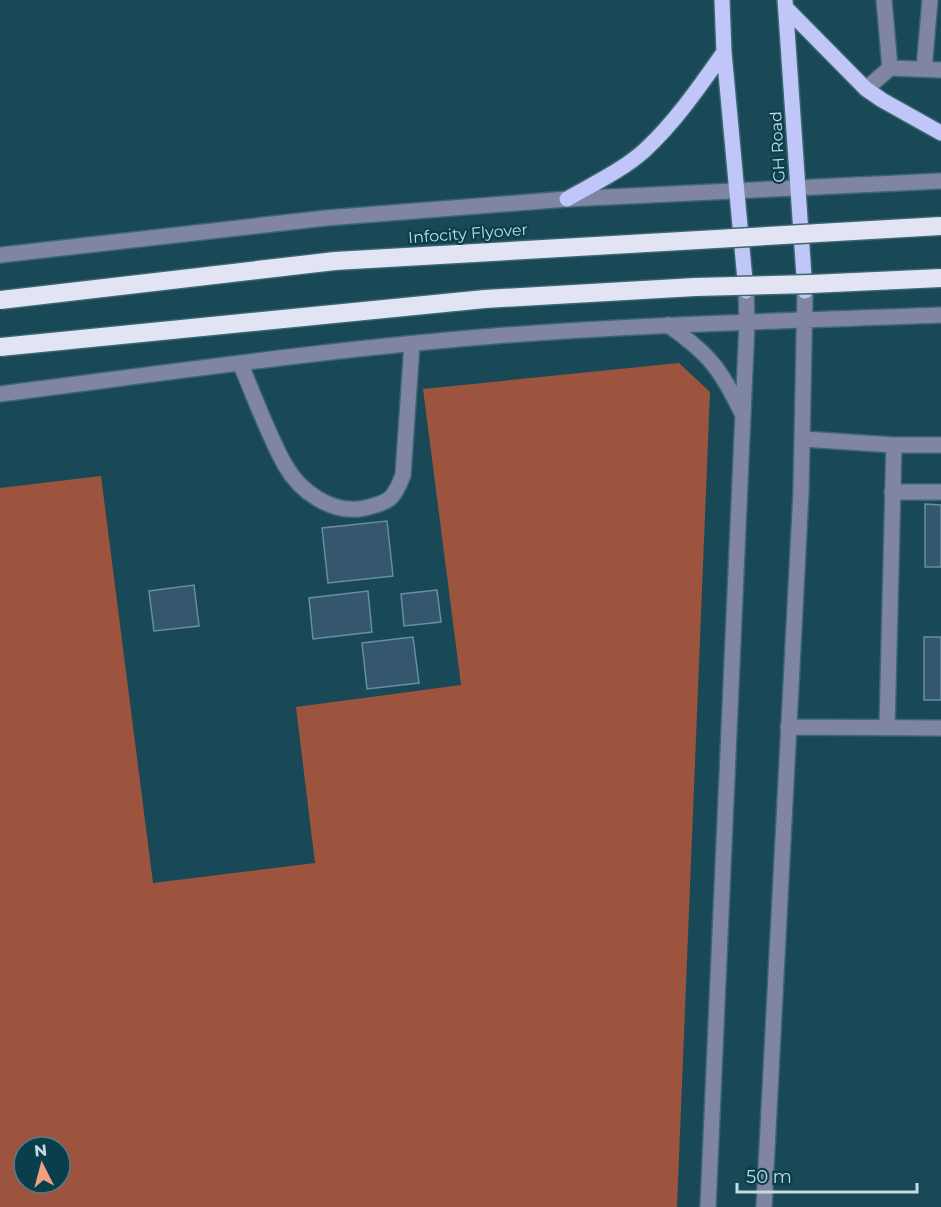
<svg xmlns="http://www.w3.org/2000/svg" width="941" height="1207" font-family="Montserrat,sans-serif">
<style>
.forest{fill:#9c543e;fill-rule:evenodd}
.building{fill:#34576e;stroke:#688da5;stroke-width:1.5}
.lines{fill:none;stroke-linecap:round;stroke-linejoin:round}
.minor-casing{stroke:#3b6672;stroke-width:18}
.major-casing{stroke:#3b6672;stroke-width:18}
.minor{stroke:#8085a3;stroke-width:15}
.major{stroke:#c0c7f8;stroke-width:15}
.highway-bridge-casing{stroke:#3b6672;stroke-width:21;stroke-linecap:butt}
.highway-bridge{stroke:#e2e4f3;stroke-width:18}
.labels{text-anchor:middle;stroke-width:4.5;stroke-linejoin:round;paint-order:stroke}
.street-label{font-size:16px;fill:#c3dbe2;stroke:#0b3e4b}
</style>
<rect width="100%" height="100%" fill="#194956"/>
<path class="forest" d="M679,363L710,392L677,1207H0V488L101,476L153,883L315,863L296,707L461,685L423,389ZM24,1147H60V1183H24Z"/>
<path class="building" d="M925,504L941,505V567H925Z
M387,521L393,576L328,583L322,528Z
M194,585L199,626L154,631L149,591Z
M437,590L441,622L404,626L401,594Z
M368,591L372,632L313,639L309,598Z
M413,637L419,683L367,689L362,643Z
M924,637H941V700H924Z"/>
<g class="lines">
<g class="minor-casing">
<path id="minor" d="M890,68L941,70
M924,69L930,0
M866,89L890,68L884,0
M0,255L326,218L567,199L941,181
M668,325C709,354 720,368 742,413
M240,363C254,395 268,435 285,465C300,492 333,515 365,508C390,502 394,499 403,475L412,344
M0,394C165,373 330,349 495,336C644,324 792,321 941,315
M803,439L894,445H941
M892,492H941
M788,727L941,728
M887,728L894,445
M708,1207L747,323L746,291
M764,1207L801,492L805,291"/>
</g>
<g class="major-casing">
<path id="major" d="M722,0L724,52L746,291
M785,0L805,291
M786,8L866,89L882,100L941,133
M567,199C593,184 623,170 645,150C676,121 700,86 724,52"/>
</g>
<use href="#minor" class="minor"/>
<use href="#major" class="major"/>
<g class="highway-bridge-casing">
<path id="highway-bridge" d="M0,300L335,261L941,226
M0,347L485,299L695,287L811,284L941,278"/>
</g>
<use href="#highway-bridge" class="highway-bridge"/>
</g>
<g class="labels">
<g class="street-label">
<text transform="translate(777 147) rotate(-93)" y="6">GH Road</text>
<text transform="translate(468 233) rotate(-4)" y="6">Infocity Flyover</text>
</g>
</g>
<g transform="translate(42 1165) rotate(354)"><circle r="28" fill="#0b3e4b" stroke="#557d87" stroke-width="1.5"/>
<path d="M0-4.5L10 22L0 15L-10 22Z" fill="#f39f84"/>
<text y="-9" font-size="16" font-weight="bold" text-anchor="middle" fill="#c3dbe2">N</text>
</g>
<path d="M737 1183v9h180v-9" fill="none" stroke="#c3dbe2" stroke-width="3"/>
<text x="746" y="1183" font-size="18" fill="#c3dbe2" stroke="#0b3e4b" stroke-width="4.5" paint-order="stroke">50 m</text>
</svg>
